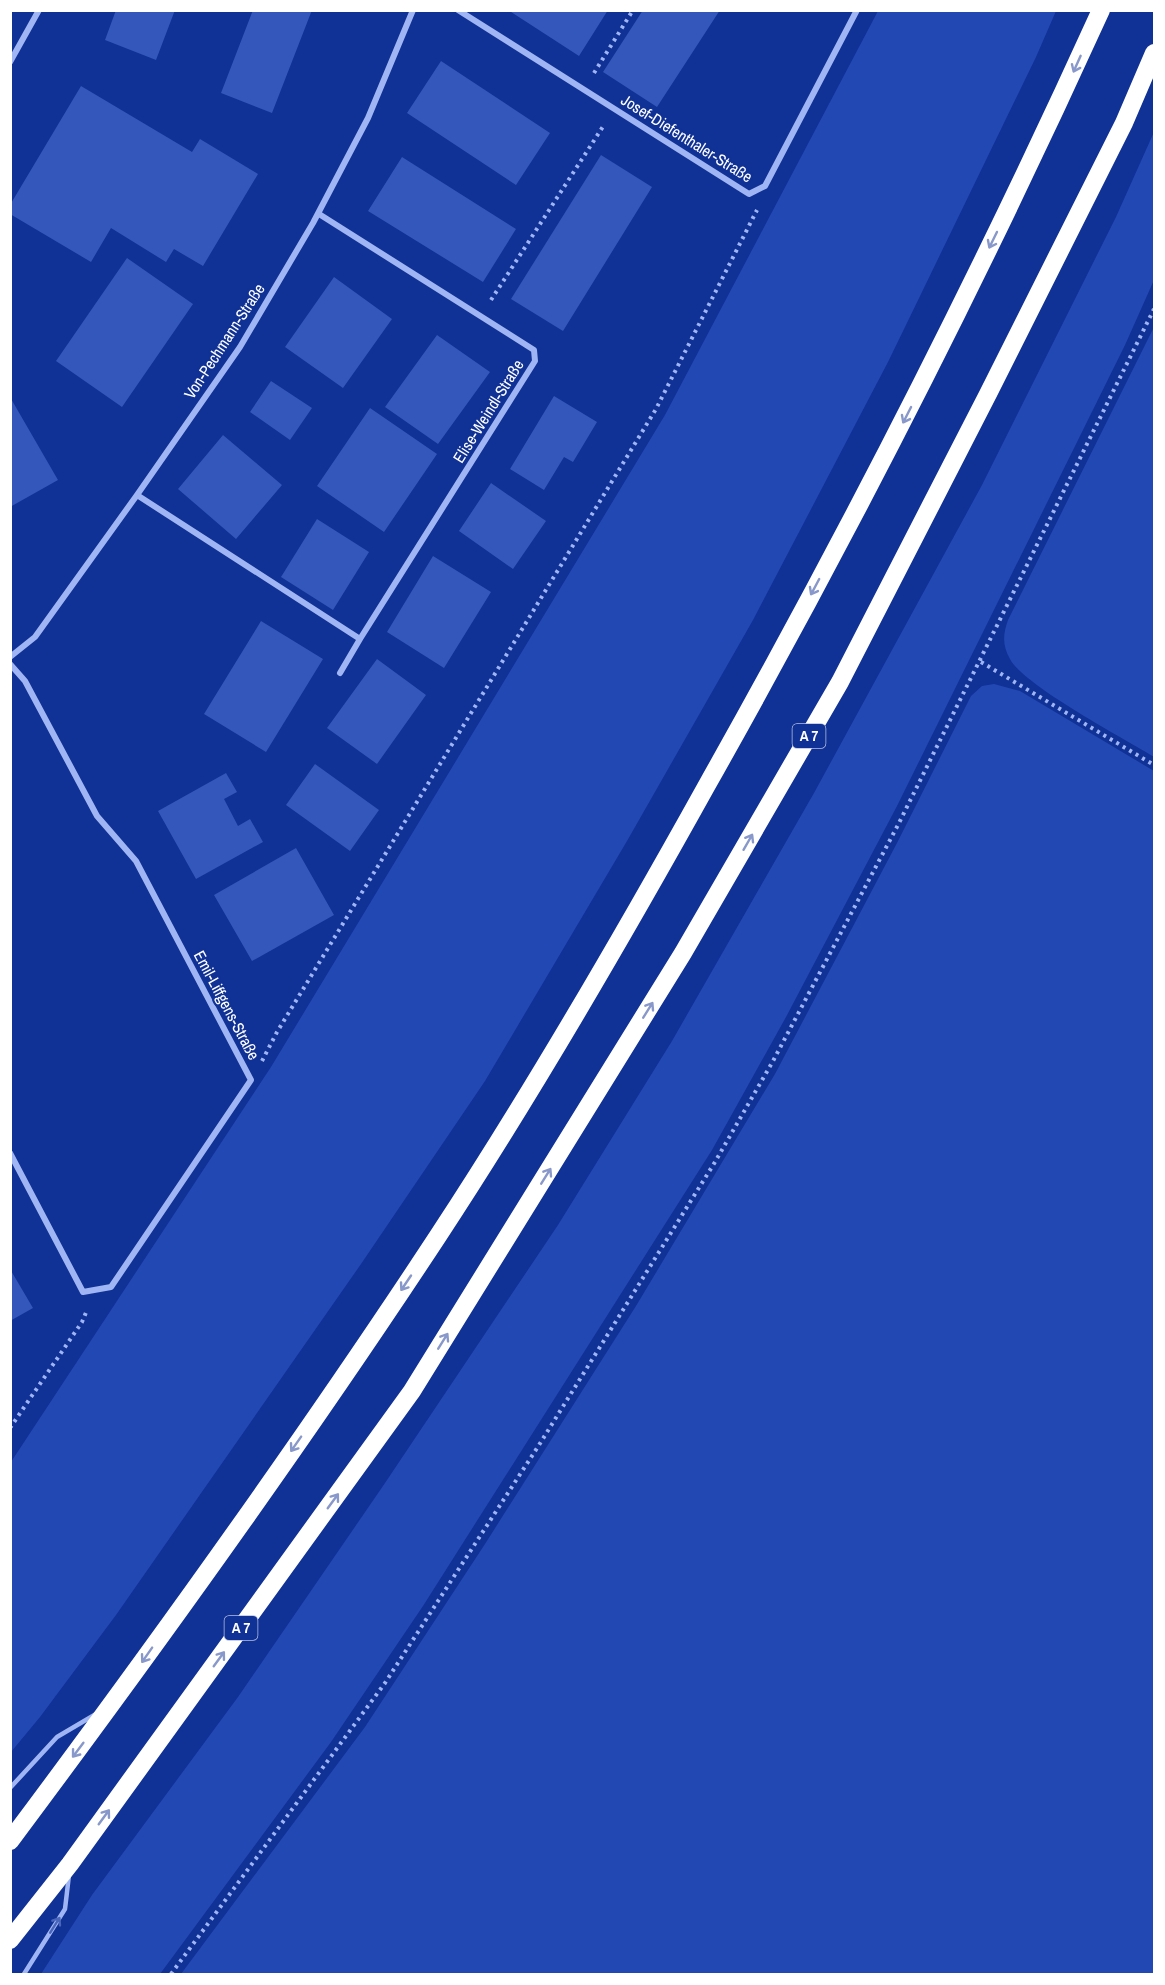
<svg xmlns="http://www.w3.org/2000/svg" width="1165" height="1985" font-family="'Archivo Narrow',sans-serif">
<style>
.green{fill:#2248b4}
.building{fill:#3457bc}
.lines{fill:none;stroke-linecap:round;stroke-linejoin:round}
.path{stroke:#9fb5f4;stroke-width:4;stroke-dasharray:3 4.5;stroke-linecap:butt}
.service{stroke:#9fb5f4;stroke-width:4.5}
.minor{stroke:#9fb5f4;stroke-width:6}
.motorway{stroke:#fff;stroke-width:18}
.oneway{stroke:#8898ca}
.oneway2{stroke:#4966bb}
.labels{text-anchor:middle;stroke-width:4.5;stroke-linejoin:round;paint-order:stroke}
.shield{fill:#103195;stroke:#b7c1df;stroke-width:1.5}
.shield-label{font-size:15px;font-weight:bold;fill:#fff}
.street-label{font-size:16px;fill:#fff;stroke:#103195}
</style>
<rect width="100%" height="100%" fill="#103195"/>
<path class="green" d="M878,11H1056L1036,57L888,362L753,620L627,841L485,1081L361,1264L116,1615L40,1717L11,1752V1462L271,1067L665,415Z
M1154,132V280L1125,345L897,806L786,1017L712,1150L423,1606L331,1742L160,1974H41L92,1895L238,1697L383,1486L558,1225L672,1041L814,793L982,485L1116,217Z
M1154,327V757C1125,739 1024,686 1010,659C1002,645 1003,634 1008,620Z
M994,684L1020,691L1154,771V1974H181L365,1727L485,1544L636,1306L775,1074L897,843L971,696L982,686Z"/>
<path class="building" d="M116,10H175L156,60L105,40Z
M253,10H312L272,113L221,93Z
M508,10H608L579,56Z
M643,10H720L657,107L603,72Z
M441,61L550,133L516,185L407,113Z
M81,86L192,152L200,139L258,174L203,266L174,249L166,262L111,228L91,262L10,214V205Z
M601,155L652,187L563,331L511,299Z
M402,157L516,229L483,282L368,211Z
M127,258L193,304L122,407L56,361Z
M334,277L392,319L343,388L285,347Z
M437,335L490,372L438,444L385,407Z
M271,381L312,408L290,440L250,412Z
M554,396L597,422L573,462L564,457L544,490L510,469Z
M10,397L58,480L10,507Z
M370,408L437,454L384,532L317,486Z
M223,435L282,485L236,539L178,489Z
M491,483L546,521L513,569L459,531Z
M317,519L369,552L333,610L281,577Z
M433,556L491,592L444,668L387,632Z
M261,621L323,659L266,752L204,714Z
M377,659L426,695L377,764L327,728Z
M315,764L379,810L350,851L286,805Z
M226,773L237,792L224,799L238,826L250,819L263,842L196,879L158,811Z
M296,848L334,915L252,961L214,895Z
M10,1269L33,1308L10,1321Z"/>
<g class="lines">
<path class="path" d="M594,73L633,10
M491,300L604,125
M981,662L1154,765
M262,1061L277,1032L656,409L757,210
M10,1428L82,1322L87,1310
M171,1974L385,1683L539,1445L715,1162L773,1061L899,823L1154,309"/>
<path class="service" d="M10,1788L57,1737L96,1714
M24,1974L65,1909L69,1875"/>
<path class="minor" d="M458,10L749,194L765,186L857,10
M10,62L39,10
M319,214L534,350L535,361L360,639
M137,495L360,639L340,673
M10,657L35,637L137,495L240,347L313,223L368,118L413,10
M10,664L25,681L97,816L136,861L251,1080L111,1287L83,1292L10,1153"/>
<path class="motorway" d="M10,1841C158,1643 302,1443 438,1236C534,1090 622,938 707,785C849,533 981,274 1101,10
M10,1940L70,1864L412,1391L683,953L840,682L988,394L1124,123L1154,53"/>
</g>
<defs><path id="oneway-shaft" d="M-6 0H5M1.5-3L5.5 0L1.5 3" fill="none" stroke-width="1.6" stroke-linecap="round" stroke-linejoin="round" transform="scale(1.5)"/></defs>
<g class="oneway">
<use href="#oneway-shaft" transform="translate(1077 64) rotate(114)"/>
<use href="#oneway-shaft" transform="translate(993 240) rotate(116)"/>
<use href="#oneway-shaft" transform="translate(907 415) rotate(117)"/>
<use href="#oneway-shaft" transform="translate(815 587) rotate(118)"/>
<use href="#oneway-shaft" transform="translate(748 842) rotate(-60)"/>
<use href="#oneway-shaft" transform="translate(648 1010) rotate(-58)"/>
<use href="#oneway-shaft" transform="translate(546 1176) rotate(-58)"/>
<use href="#oneway-shaft" transform="translate(406 1283) rotate(124)"/>
<use href="#oneway-shaft" transform="translate(443 1341) rotate(-58)"/>
<use href="#oneway-shaft" transform="translate(296 1444) rotate(125)"/>
<use href="#oneway-shaft" transform="translate(333 1501) rotate(-54)"/>
<use href="#oneway-shaft" transform="translate(147 1655) rotate(125)"/>
<use href="#oneway-shaft" transform="translate(219 1659) rotate(-54)"/>
<use href="#oneway-shaft" transform="translate(78 1750) rotate(127)"/>
<use href="#oneway-shaft" transform="translate(104 1817) rotate(-54)"/>
</g>
<use class="oneway2" href="#oneway-shaft" transform="translate(55 1925) rotate(-58)"/>
<g class="labels">
<g class="shield">
<rect x="792.5" y="724" width="33" height="24" rx="4.5"/>
<rect x="224.5" y="1616" width="33" height="24" rx="4.5"/>
</g>
<g class="shield-label">
<text x="809" y="741">A 7</text>
<text x="241" y="1633">A 7</text>
</g>
<g class="street-label">
<text transform="translate(687 138) rotate(32)" y="6">Josef-Diefenthaler-Straße</text>
<text transform="translate(224 341) rotate(-57)" y="6">Von-Pechmann-Straße</text>
<text transform="translate(488 411) rotate(-58)" y="6">Elise-Weindl-Straße</text>
<text transform="translate(227 1005) rotate(62)" y="6">Emil-Liffgens-Straße</text>
</g>
</g>
<rect width="1165" height="1985" fill="none" stroke="#ffffff" stroke-width="24"/>
</svg>
